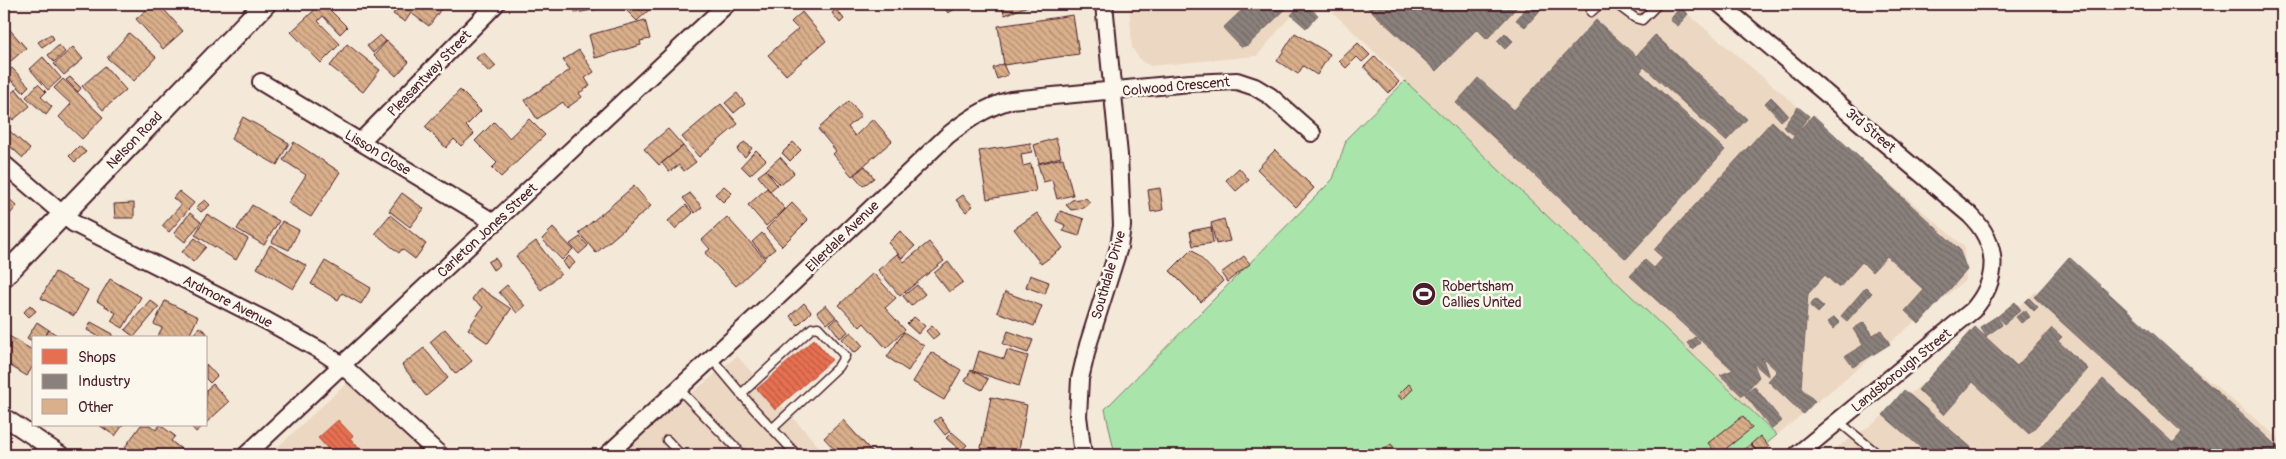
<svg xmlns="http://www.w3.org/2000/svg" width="2286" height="459" font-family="Pangolin,sans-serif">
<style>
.built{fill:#ecd8c2}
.green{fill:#a9e4aa;stroke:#7a826a}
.shops{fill:url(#shops-back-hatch);stroke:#b85746}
.industry{fill:url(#industry-back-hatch);stroke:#776464}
.building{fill:url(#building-back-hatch);stroke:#4a1f2b}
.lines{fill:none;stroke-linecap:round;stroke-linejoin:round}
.service-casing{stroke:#4a1f2b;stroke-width:11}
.minor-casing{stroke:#4a1f2b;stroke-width:20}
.tertiary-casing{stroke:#4a1f2b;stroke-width:24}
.service{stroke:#fbf7ec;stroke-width:8}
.minor{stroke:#fbf7ec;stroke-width:16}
.tertiary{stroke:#fbf7ec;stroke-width:20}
.labels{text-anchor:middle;stroke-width:5;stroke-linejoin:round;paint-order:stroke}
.street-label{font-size:14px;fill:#4a1f2b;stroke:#fbf7ec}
.poi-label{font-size:14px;fill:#4a1f2b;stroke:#fbf7ec;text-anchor:start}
</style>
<defs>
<pattern id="shops-back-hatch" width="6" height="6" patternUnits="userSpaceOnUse" patternTransform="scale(1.25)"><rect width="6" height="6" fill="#e76f51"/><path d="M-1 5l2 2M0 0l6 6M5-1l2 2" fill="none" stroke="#bd5b43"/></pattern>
<pattern id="industry-back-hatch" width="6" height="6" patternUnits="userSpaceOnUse" patternTransform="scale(1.25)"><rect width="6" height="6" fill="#8a817c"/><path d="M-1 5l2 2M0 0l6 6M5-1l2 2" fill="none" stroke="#736966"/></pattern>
<pattern id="building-back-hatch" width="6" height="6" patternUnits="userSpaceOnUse" patternTransform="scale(1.25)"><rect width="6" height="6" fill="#daaf8b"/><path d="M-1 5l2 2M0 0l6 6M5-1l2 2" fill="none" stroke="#b38e72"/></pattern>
</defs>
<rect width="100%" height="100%" fill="#f4e9d9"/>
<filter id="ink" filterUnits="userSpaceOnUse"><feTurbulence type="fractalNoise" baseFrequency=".02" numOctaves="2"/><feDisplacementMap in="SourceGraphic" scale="10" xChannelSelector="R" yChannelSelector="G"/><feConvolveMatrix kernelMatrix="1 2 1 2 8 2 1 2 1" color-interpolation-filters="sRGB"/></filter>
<g filter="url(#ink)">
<path class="built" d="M1129,4H1301L1257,56L1151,66L1141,61L1132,48Z
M1324,4H1676L1964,246L1966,280L1777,435Z
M2069,265L2282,441V455H1825L1874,423Z
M737,356L827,455H616Z
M356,374L436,455H269Z"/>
<path class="green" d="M1405,81L1434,108L1777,435L1753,455H1115L1105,409L1333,179L1347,138Z"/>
<path class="shops" d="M814,339L832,360L775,410L757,389Z
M338,420L353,436L350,438L362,451L358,455H321L328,449L318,438Z
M301,449L307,455H294Z"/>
<path class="industry" d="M1238,4H1291L1248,45L1241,47L1223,28L1243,9Z
M1301,4H1304L1318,15L1306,28L1291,15Z
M1364,4H1520L1487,39L1477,29L1436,71Z
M1530,4H1546L1525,27L1516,20Z
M1680,7L1688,14L1678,26L1670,20Z
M1596,20L1636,56L1655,35L1747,119L1726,141L1644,67L1640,72L1725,150L1626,259L1456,103L1478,78L1514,110Z
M1505,33L1513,41L1505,49L1497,41Z
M1771,97L1778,104L1771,110L1765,103Z
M1778,104L1788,115L1781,121L1771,110Z
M1798,107L1809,116L1794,135L1783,127Z
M1813,115L1959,249L1967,270L1919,324L1905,311L1924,290L1887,256L1872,272L1862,262L1839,288L1825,275L1808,294L1801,388L1815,401L1803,414L1768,381L1777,371L1762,357L1769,377L1753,363L1759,377L1742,396L1720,375L1733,370L1630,276L1645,260L1654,268L1663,258L1654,250L1772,121L1791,139Z
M2069,257L2282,451V455H2034L2103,379L2173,443L2182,432L2034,297Z
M1866,287L1872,293L1847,321L1841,316Z
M2029,298L2038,307L2034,311L2025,302Z
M1815,299L1824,307L1818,313L1810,306Z
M2015,302L2021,310L2004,324L1998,316Z
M2025,310L2030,317L2021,323L2016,317Z
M1997,316L2002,325L1986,336L1980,327Z
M1834,317L1840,323L1833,329L1827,322Z
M1864,322L1873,335L1881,330L1890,344L1853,367L1845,356L1863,345L1853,329Z
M1975,327L2017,366L2052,328L2062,337L2058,341L2088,369L2029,434L1973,382L1944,415L1918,390Z
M1695,337L1700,343L1692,349L1687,343Z
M1754,386L1782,421L1772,429L1744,394Z
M1904,390L1980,455H1929L1883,415Z"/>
<path class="building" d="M153,4H159L183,31L163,49L136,19Z
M321,4H324L347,27L340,34L323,16L318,21L340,44L321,63L291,32Z
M400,4H439L443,6L429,26L411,13L405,22L393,14Z
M574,4H598L599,9L575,13Z
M620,4H645L650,9L637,21Z
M942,4H951L955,9L948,13Z
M1000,4H1033L1005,15Z
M836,9L844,19L840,23L832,13Z
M802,12L826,41L786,75L768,55L798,29L791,22Z
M1073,15L1079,54L1004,65L998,26Z
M645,20L650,39L640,41L641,45L595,58L589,35Z
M4,23L26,48L4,67Z
M129,33L156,57L134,81L107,58Z
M1295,33L1330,54L1317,75L1303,66L1298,74L1277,61Z
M51,34L54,39L42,47L38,42Z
M380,35L386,41L373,53L367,46Z
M387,41L409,62L396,76L374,55Z
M1358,43L1370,55L1362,62L1357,57L1346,68L1339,61Z
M347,44L380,70L363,92L330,66Z
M59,45L65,52L54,62L48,55Z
M73,47L83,59L64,75L54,64Z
M579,50L594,72L585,78L590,86L579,93L582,97L567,108L563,102L537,119L525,100L570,70L563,60Z
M483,52L496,66L489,72L476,58Z
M1375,56L1399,82L1388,93L1364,67Z
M43,57L61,78L48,90L30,69Z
M1003,64L1008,75L997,79L993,68Z
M105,66L126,90L103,110L82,86Z
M12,68L29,86L23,92L5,74Z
M70,77L81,88L78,92L66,80Z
M63,79L103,117L82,139L59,117L71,104L54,88Z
M38,84L46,92L41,97L52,107L46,115L26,97Z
M16,89L30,106L13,120L4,110V99Z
M460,90L481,111L466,126L474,134L461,146L454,139L446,148L425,127Z
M737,93L745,104L734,113L725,103Z
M849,101L861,116L848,127L855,136L873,119L892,141L852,176L833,154L836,151L818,129Z
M721,104L738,124L699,157L682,137Z
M243,117L289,143L277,165L231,139Z
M529,119L545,135L501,177L492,168L497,163L475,141L494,122L509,138Z
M4,126L30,149L23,158L4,141Z
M668,129L683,146L659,165L644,149Z
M1056,138L1061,157L1039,163L1034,145Z
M294,142L340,172L311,217L288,203L306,175L283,160Z
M744,142L752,148L745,157L737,150Z
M793,142L801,150L790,161L782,153Z
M1030,143L1032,152L1021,154L1023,166L1031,164L1036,191L987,199L979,151Z
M79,146L86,152L75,162L69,156Z
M683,146L696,162L684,171L679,165L669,172L662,163Z
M756,150L766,160L750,175L741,166Z
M1275,150L1314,188L1296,207L1257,169Z
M780,157L794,173L781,185L766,170Z
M1063,158L1073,195L1057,199L1052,180L1043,182L1038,164Z
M865,166L874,178L863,186L854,175Z
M1239,168L1249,180L1236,191L1226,180Z
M766,170L777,185L770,191L758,176Z
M634,186L651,206L596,253L579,233Z
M724,186L732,193L723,202L715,194Z
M767,188L785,209L766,226L748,205Z
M1160,188L1163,210L1151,212L1148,190Z
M179,191L194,203L169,232L162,226L181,205L173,198Z
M402,193L424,209L410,227L389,211Z
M690,193L702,207L695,213L683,198Z
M4,194L17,206L4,221Z
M963,195L973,206L966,212L956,200Z
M1086,198L1090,203L1084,208L1071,210L1066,205L1072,200Z
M205,200L210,205L201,212L196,207Z
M134,203V218H115L114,204Z
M792,203L808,220L782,246L766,229Z
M252,205L279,221L264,245L237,229Z
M686,205L693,213L675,229L668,221Z
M1060,211L1084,219L1079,236L1063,231L1065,225L1056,221Z
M190,213L201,222L185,242L174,233Z
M1037,213L1063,248L1041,264L1014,229Z
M207,214L248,239L236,260L195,235Z
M390,215L426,244L415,259L402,249L399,253L375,233Z
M727,217L765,259L736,286L705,253L710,249L702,240Z
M1224,219L1230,241L1216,244L1211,223Z
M282,221L299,230L289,250L272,242Z
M1211,227L1213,243L1193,246L1190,231Z
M553,228L573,249L562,260L542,239Z
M900,231L915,246L902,258L888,243Z
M762,233L775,249L765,257L752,242Z
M580,237L588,246L579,254L570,244Z
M195,238L206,247L193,262L182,252Z
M536,241L561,274L541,290L516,256Z
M929,242L944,261L900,296L878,270L897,254L904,262Z
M270,245L307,266L293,289L257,268Z
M1192,249L1223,281L1201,302L1170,271Z
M569,256L575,263L568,269L563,262Z
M1244,256L1250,264L1227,282L1221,273Z
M495,258L500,265L493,270L488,262Z
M325,261L371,288L361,304L342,293L338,300L311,284Z
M948,262L963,282L949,292L934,273Z
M55,272L88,290L74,316L41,298Z
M873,273L896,298L885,308L905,330L886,348L864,323L860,327L839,305Z
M1030,275L1049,282L1045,294L1026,287Z
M110,279L141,297L123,328L111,321L116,313L97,301Z
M507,285L525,306L517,313L499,292Z
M917,285L925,294L911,306L903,296Z
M480,288L511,309L488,343L468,329L483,307L472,299Z
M1005,292L1042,306L1034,326L997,312Z
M150,300L159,307L134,337L125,330Z
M165,301L198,317L188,338H157L162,328L154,324Z
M804,303L811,312L798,325L790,316Z
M30,305L36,311L29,317L24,312Z
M826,305L836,317L827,324L817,312Z
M914,317L925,326L918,334L907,324Z
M837,318L848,332L840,338L830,324Z
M37,322L49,330L44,338H34V342L27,338Z
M91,322L113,334L111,338H101L87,330Z
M932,326L939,334L933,339L926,331Z
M199,327L207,333L204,338H191Z
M445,329L472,361L456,374L430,342Z
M49,330L57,335L55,338H44Z
M1008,331L1033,340L1028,353L1003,344Z
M851,332L863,346L854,353L842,339Z
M904,332L924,346L908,371L887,357Z
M4,333L34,351V364L27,376L4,362Z
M424,348L448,378L426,396L402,365Z
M1007,350L1028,356L1019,386L973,371L979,351L1004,359Z
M931,352L961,370L944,400L913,382Z
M206,364L217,376L210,383L206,379Z
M971,370L988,379L982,390L965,381Z
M213,384L229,402L206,423V390Z
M1409,384L1413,389L1402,400L1398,395Z
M991,397L1027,405L1018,455L980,453Z
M1743,416L1752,428L1718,455L1708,443Z
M940,417L950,431L945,435L934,421Z
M843,420L875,455H840L824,438Z
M99,425H123L115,436Z
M141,425H150L156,430L160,425L175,436L171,441L189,455H137L125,447Z
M190,425H204L196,432Z
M952,432L967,445L961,451L946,438Z
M1760,436L1769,447L1759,454L1751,444Z
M1391,444L1397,451L1392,455H1378Z
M1751,444L1759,454L1758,455H1736Z"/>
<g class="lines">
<g class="service-casing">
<path id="service" d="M1616,4L1635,18L1642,20L1658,4
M1591,12L1600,4
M712,359L754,409L797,455
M679,389L743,455
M741,394L812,328L818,327L845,356L838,367L772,429
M1838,421L1879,455
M667,440L681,455"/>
</g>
<g class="minor-casing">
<path id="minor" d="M1720,4L1970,215C1999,244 2000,279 1973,310L1797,455
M261,82L495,223
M361,141L496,4
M4,164L73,223L267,321L321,351L342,365L440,455
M4,417L61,455
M246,455L727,4
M607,455L794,282L947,136C967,120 986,107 1011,100L1190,83L1237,81L1255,87L1270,96L1312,133
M1083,455L1078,416L1080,379L1088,345L1119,247L1122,226L1119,155L1104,4"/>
</g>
<g class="tertiary-casing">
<path id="tertiary" d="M4,276L265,4"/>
</g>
<use href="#service" class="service"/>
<use href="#minor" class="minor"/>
<use href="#tertiary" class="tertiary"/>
</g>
</g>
<defs>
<g id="stadium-disc" transform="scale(1.25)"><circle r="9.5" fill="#4a1f2b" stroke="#fbf7ec"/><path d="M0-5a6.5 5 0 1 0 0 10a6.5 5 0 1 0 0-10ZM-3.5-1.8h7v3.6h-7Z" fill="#fff"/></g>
</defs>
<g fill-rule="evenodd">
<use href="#stadium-disc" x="1424" y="294"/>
</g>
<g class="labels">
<g class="street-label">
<text transform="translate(429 73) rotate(-46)" y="5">Pleasantway Street</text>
<text transform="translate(1176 86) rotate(-5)" y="5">Colwood Crescent</text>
<text transform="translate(1871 130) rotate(40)" y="5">3rd Street</text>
<text transform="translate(134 140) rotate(-46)" y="5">Nelson Road</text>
<text transform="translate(378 152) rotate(31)" y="5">Lisson Close</text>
<text transform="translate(487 230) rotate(-43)" y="5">Carleton Jones Street</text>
<text transform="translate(842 236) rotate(-44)" y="5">Ellerdale Avenue</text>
<text transform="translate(1108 275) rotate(-74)" y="5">Southdale Drive</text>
<text transform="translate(228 301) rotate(27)" y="5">Ardmore Avenue</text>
<text transform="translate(1901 370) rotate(-39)" y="5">Landsborough Street</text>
</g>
<g class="poi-label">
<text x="1442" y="291">Robertsham<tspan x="1442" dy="16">Callies United</tspan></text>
</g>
</g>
<rect width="2286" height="459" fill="none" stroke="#fbf7ec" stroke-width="20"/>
<rect x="10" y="10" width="2266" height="439" fill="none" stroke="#4a1f2b" stroke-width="2" filter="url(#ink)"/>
<rect x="32" y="336" width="175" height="90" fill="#fbf7ec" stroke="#b4a19f"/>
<rect x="42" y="349" width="25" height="15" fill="#e76f51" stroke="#b4a19f"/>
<text x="78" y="362" font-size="15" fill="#4a1f2b">Shops</text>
<rect x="42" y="374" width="25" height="15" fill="#8a817c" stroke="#b4a19f"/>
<text x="78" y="386" font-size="15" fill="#4a1f2b">Industry</text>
<rect x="42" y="399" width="25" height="15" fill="#daaf8b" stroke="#b4a19f"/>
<text x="78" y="412" font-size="15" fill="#4a1f2b">Other</text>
</svg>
